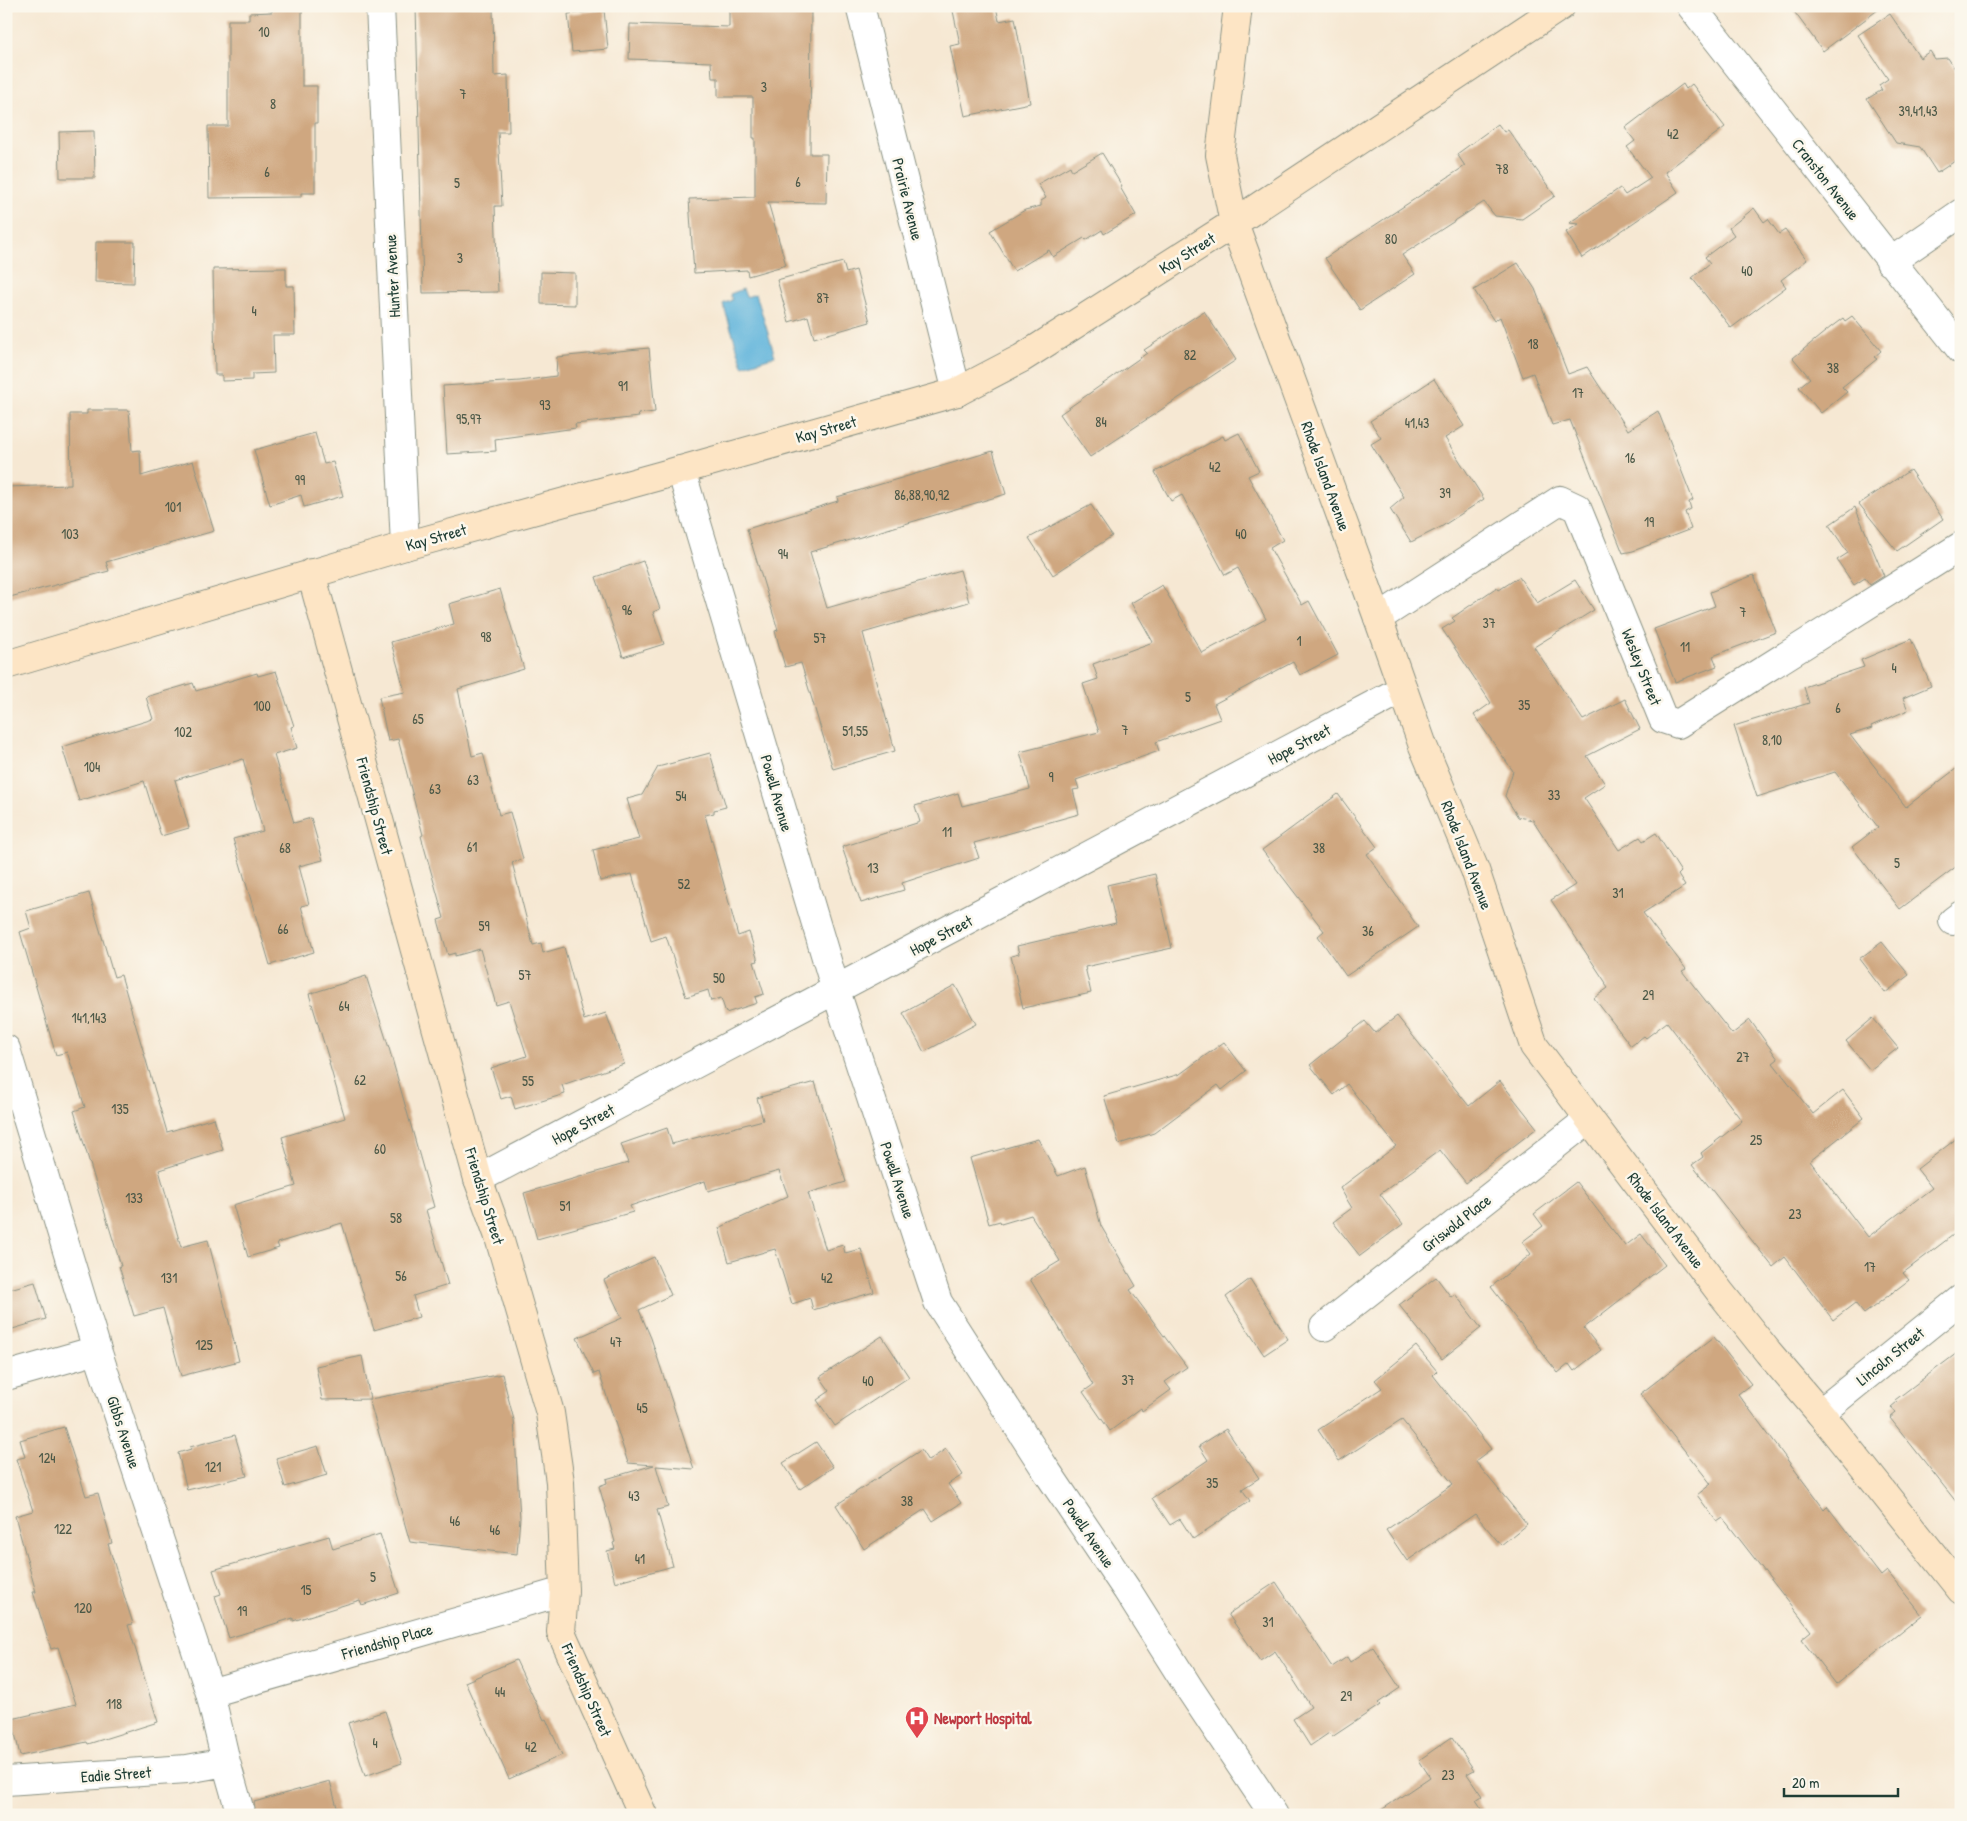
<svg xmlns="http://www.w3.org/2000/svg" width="1967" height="1821" font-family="'Patrick Hand',sans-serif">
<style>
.water{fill:#5fb4db;stroke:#3f7888}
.building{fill:#cfa780}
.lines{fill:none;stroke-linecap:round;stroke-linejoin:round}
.street-casing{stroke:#8a9284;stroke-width:30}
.secondary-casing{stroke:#8a9284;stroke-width:30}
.street{stroke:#fff;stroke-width:28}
.secondary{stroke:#fde5c5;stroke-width:28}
.labels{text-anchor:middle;stroke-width:5;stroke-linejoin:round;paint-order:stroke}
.number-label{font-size:14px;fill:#4b5847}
.street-label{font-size:16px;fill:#1f3d34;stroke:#fbf7ec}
.health-label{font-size:16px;font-weight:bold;fill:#be3a42;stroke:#fbf7ec;text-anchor:start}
</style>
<rect width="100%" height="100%" fill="#fbf7ec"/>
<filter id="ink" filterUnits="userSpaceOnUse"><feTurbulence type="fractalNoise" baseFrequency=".02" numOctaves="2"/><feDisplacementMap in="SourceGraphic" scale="10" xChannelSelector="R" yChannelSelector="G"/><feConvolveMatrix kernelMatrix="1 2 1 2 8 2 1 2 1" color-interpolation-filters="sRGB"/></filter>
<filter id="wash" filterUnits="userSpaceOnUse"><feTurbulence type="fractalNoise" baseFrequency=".0096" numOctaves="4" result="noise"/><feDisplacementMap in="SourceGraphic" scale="20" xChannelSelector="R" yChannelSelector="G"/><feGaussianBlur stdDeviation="1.12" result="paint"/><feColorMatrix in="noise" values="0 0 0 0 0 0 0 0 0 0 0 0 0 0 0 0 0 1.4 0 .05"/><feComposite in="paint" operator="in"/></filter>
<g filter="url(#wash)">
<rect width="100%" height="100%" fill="#f6e8d3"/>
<path class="water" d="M743,289L746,297L756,294L775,356L743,366L723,304L732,300L730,294Z"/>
<g id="blocks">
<path class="building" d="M272,6H302V86H317V123H315V193H301V197L209,198L208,126H228V20H249V13L272,12Z
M416,6H493L494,76L508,75L509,132H498L502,206H495L498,292L423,293Z
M742,6H811L810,154H827L826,203L768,202L786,265L748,276L747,270L694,273L689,199L755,197V138H753V97H718V78H712L711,62L629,59L630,24L729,27V10H743Z
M974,6H996L999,21L1015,18L1030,103L965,116L950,46L960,44L953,11Z
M1790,6H1883L1823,51Z
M604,10L608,49L572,52L568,14Z
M1890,14L1920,58L1930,51L1935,59L1948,58L1961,78V157L1937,173L1920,147L1896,143L1867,99L1882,90L1879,85L1888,79L1858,35Z
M1683,84L1686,89L1692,84L1725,127L1665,172L1678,192L1582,258L1566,232L1579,224L1569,223L1620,188L1625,195L1651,178L1627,147L1635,141L1625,128Z
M1498,124L1504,132L1508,130L1555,196L1522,219L1495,216L1484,202L1402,255L1415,274L1360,310L1325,258L1465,166L1457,154Z
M94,131L95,178H60L59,132Z
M1102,153L1122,186L1120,187L1136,215L1104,234L1102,230L1086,240L1084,238L1053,257L1049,250L1014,271L990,231L1025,210L1041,206V201L1046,198L1038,184L1070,166L1072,171Z
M1754,208L1764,222L1768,219L1779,234L1785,230L1807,260L1781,280L1786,287L1731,328L1692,278L1710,263L1705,257L1734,235L1729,228Z
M96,242H135L134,283L95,282Z
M843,262L846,273L856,270L870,322L814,338L808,316L789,322L777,280Z
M1518,263L1535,289L1568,374L1587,367L1628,430L1658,411L1693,500L1689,502L1691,509L1685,512L1691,529L1633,551L1623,553L1570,420L1552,425L1533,373L1523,377L1500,317L1494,321L1474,290Z
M286,268V286H294L295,335H273L274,373L252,374V380L222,381V375H215L213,269Z
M541,272L575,273V305L541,304Z
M1204,311L1236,360L1090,457L1060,414L1147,353L1144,350Z
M1852,316L1881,351L1874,357L1877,359L1842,387L1847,392L1821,413L1799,387L1810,378L1793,358L1831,327L1843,318L1845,321Z
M649,348L655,412L638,414L639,417L575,424L576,428L495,439L496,451L447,454L443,386L520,381L556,376L557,357Z
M1434,379L1464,426L1445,438L1484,499L1441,527L1411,542L1390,509L1404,497L1371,444L1381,438L1370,421Z
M87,410H129L132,451L140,450L141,476L193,461L214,531L106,562L109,571L6,598V487L71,485L70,414H87Z
M315,433L324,464L333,462L343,496L304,507L301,495L270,505L254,450Z
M1239,433L1259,471L1248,476L1283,540L1270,548L1302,605L1309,601L1338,655L1300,675L1293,662L1214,704L1220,719L1156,742L1159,751L1076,780L1079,789L1073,790L1079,814L974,843L979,858L902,883L904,890L861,903L842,847L920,822L915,806L958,793L962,806L1030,789L1020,752L1099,732L1083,684L1098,679L1093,664L1153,642L1131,603L1162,585L1202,653L1266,619L1238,568L1225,575L1182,495L1171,501L1155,472L1223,436L1225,440Z
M993,451L1006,494L810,552L827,608L960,570L969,602L863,633L895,751L833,769L801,663L785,667L775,631L778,630L747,529L838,501L837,497Z
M1910,470L1943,519L1897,551L1859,504Z
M1091,505L1112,536L1053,575L1029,538Z
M1855,507L1884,576L1870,585L1865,578L1854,585L1837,560L1848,553L1829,525Z
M643,561L660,609L653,612L664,644L623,657L596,577Z
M1754,575L1776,632L1713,656L1717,666L1675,682L1654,629L1715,606L1710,592Z
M1519,577L1537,603L1575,580L1594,610L1534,647L1583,720L1625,699L1640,729L1587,756L1605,784L1584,798L1619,850L1640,837L1643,841L1656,833L1681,872L1678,875L1685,886L1643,913L1686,969L1682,971L1732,1034L1750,1020L1778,1059L1773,1063L1813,1114L1843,1090L1864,1118L1810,1161L1868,1237L1932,1188L1917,1169L1961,1135V1229L1903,1273L1909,1280L1864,1314L1855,1303L1833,1320L1785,1257L1773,1267L1692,1165L1703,1157L1701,1153L1742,1121L1667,1022L1646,1038L1644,1036L1631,1046L1594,998L1608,988L1605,984L1606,983L1551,900L1575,885L1533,820L1518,817L1505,796L1513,771L1474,715L1491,703L1442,629L1455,621L1452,618L1497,587L1499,590Z
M500,589L524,669L458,689L472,756L483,753L499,815L510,812L523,859L512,862L533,945L541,943L543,953L564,947L584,1020L606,1013L624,1064L562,1085L565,1094L515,1109L511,1096L501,1099L491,1068L527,1056L509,1001L496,1005L480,949L455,956V953L448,955L438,920L444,918L421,836L423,835L398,739L388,741L379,697L405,692L391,642L454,624L449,604Z
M1911,639L1931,686L1903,698L1908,710L1871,726L1872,728L1850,735L1906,807L1961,765V863L1900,909L1852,847L1878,827L1835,772L1757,797L1734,726L1809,703L1804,687L1864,667L1861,660Z
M276,671L294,726L291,727L297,748L274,755L294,823L311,818L323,860L299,866L309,904L301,906L314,952L270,965L233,839L263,831L243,759L175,780L189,828L161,836L144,781L79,801L62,747L153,719L146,697L193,683L196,691L257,673L258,676Z
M710,753L726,807L714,810V813L705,815L738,936L749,932L758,961L754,962L764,994L755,997L757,1003L726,1013L721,998L711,1001L708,990L686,997L666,936L651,941L632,874L600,881L593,850L639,839L627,799L642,795L658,767Z
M1338,794L1377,847L1367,854L1418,927L1346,976L1318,936L1324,931L1262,850Z
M1155,874L1172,948L1085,967L1091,993L1023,1008L1011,956L1019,954L1017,946L1116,923L1107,885Z
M89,893L114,977L121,975L167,1132L214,1118L223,1150L159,1170L181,1247L208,1240L239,1361L181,1376L163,1308L134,1316L119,1266H121L74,1111L85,1107L67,1052L56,1055L20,932L31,928L26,911Z
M1882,942L1909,975L1885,993L1859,959Z
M366,976L389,1048L434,1207L426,1210L448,1285L413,1296L419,1317L374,1330L342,1223L277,1243L279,1248L248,1257L233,1205L296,1186L282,1137L345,1118L329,1063H330L309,994Z
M955,985L976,1024L924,1052L903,1013Z
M1397,1016L1469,1106L1500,1081L1537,1128L1466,1183L1440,1150L1380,1194L1403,1224L1360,1256L1333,1222L1352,1208L1340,1188L1396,1146L1347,1084L1334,1095L1310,1065L1365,1021L1375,1033Z
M1873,1018L1898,1048L1870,1070L1846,1041Z
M1224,1042L1246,1071L1222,1090L1218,1085L1154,1133L1119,1144L1104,1096L1180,1074Z
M815,1082L846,1182L808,1193L826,1250L843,1245L845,1253L861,1249L874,1292L813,1310L810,1298L792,1304L775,1249L729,1262L719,1228L788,1196L779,1171L708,1191L705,1181L630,1206L633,1212L537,1239L524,1193L628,1163L621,1144L667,1128L672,1144L763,1120L757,1098Z
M1038,1139L1058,1176L1085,1166L1101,1226L1136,1286L1130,1290L1187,1367L1165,1382L1171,1390L1142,1411L1141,1408L1110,1431L1083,1392L1093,1385L1030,1279L1060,1261L1031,1215L1001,1224L1000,1221L989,1224L970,1158Z
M1576,1182L1625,1246L1641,1234L1665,1265L1584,1328L1601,1350L1574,1371L1569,1364L1558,1373L1491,1287L1531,1254L1522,1242L1543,1226L1534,1214Z
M654,1257L671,1295L639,1310L651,1338L694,1469L656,1466L668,1507L657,1510L673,1566L615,1582L607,1551L615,1549L613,1543L615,1542L599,1486L607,1483L606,1479L654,1465L628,1463L599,1372L594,1374L577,1338L622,1318L604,1280Z
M1436,1277L1451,1297L1455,1294L1481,1328L1442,1359L1399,1305Z
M1250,1279L1288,1339L1264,1355L1226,1297Z
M35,1282L46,1319L6,1331V1290Z
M882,1336L909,1377L835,1426L817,1400L830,1391L820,1377Z
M1714,1337L1751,1384L1738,1394L1824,1509L1827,1506L1881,1576L1887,1571L1922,1615L1836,1684L1801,1639L1811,1631L1723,1518L1717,1522L1697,1495L1711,1484L1640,1394Z
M1416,1346L1437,1371L1433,1375L1491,1449L1475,1461L1527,1524L1501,1545L1475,1514L1407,1561L1386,1530L1453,1484L1402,1420L1339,1461L1318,1430L1382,1388L1375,1380Z
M1961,1350V1508L1890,1418L1896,1413L1891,1407L1897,1402L1895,1400Z
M362,1356L370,1399L502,1374L514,1420L520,1518L517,1554L410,1542L369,1399L322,1400L316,1366Z
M64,1427L86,1496L98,1493L112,1543L108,1544L133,1624L128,1625L158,1722L88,1744L87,1742L20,1756L12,1719L76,1704L58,1647L51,1649L33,1592H36L15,1516L33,1511L16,1459L25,1457L20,1440Z
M1226,1429L1259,1478L1242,1489L1250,1501L1193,1539L1180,1519L1170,1525L1152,1498L1208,1460L1199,1446Z
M235,1435L247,1476L187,1490L178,1453L191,1449L190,1447Z
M816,1442L833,1467L800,1489L783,1463Z
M318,1446L327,1475L285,1487L276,1458Z
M946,1449L963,1475L948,1484L961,1503L933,1521L925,1509L864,1549L836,1505L921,1450L928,1461Z
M380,1534L399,1593L362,1605L360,1600L293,1621V1618L229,1638L215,1596L221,1594L213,1570L329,1536L333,1549Z
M1276,1582L1332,1667L1347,1657L1350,1662L1373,1647L1400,1688L1378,1703L1380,1705L1332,1737L1329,1733L1310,1746L1293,1719L1311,1707L1275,1651L1260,1661L1228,1614Z
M516,1660L544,1720L546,1719L562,1755L509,1779L465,1682Z
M385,1711L402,1763L365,1776L348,1723Z
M1452,1737L1474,1770L1467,1774L1482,1796L1476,1800L1486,1815H1374L1430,1777L1419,1760Z
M330,1781L339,1815H256L254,1802Z"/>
</g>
</g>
<g filter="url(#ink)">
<use href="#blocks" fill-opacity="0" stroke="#8a9284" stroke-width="1"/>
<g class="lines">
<g class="street-casing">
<path id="street" d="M380,6L405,546
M860,6L957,392
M1691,6L1961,350
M1890,262L1961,213
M681,470L836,991L938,1302L1046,1470L1127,1590L1189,1688L1274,1815
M1378,618L1560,500L1577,508L1663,719L1678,724L1961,546
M1953,921L1961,915
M6,1049L97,1350L210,1693L226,1762L241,1815
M478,1179L1403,689
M1324,1327L1589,1119
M6,1376L97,1350
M1820,1413L1961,1299
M210,1693L564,1591
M6,1781L187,1769L226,1762"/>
</g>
<g class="secondary-casing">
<path id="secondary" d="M1238,6L1220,155L1234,223L1378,618L1423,746L1475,870L1534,1046L1720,1292L1768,1352L1820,1413L1961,1590
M311,573L478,1179L498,1234L550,1413L560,1482L564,1591L561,1632L643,1815
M6,665L405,546L681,470L957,392L1022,358L1234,223L1561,6"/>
</g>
<use href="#street" class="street"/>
<use href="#secondary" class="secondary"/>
</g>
</g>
<defs>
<g id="hospital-pin" transform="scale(1.25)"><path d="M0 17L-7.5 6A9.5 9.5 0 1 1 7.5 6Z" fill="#e0444e" stroke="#fbf7ec"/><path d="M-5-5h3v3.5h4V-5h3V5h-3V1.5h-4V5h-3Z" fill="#fff"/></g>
</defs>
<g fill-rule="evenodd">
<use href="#hospital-pin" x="917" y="1718"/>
</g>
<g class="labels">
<g class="number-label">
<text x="264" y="37">10</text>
<text x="764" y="92">3</text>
<text x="463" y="99">7</text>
<text x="273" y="109">8</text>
<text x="1918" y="116">39,41,43</text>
<text x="1673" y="139">42</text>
<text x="1502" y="174">78</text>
<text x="267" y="177">6</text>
<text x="798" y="187">6</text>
<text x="457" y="188">5</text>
<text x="1391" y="244">80</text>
<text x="460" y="263">3</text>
<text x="1747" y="276">40</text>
<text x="823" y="303">87</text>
<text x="254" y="316">4</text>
<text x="1533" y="349">18</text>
<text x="1190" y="360">82</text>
<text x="1833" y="373">38</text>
<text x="623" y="391">91</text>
<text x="1578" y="398">17</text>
<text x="545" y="410">93</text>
<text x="469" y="424">95,97</text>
<text x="1101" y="427">84</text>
<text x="1417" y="428">41,43</text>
<text x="1630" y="463">16</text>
<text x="1215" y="472">42</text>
<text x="300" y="485">99</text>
<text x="1445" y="498">39</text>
<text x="922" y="500">86,88,90,92</text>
<text x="173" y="512">101</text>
<text x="1649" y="527">19</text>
<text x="70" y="539">103</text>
<text x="1241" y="539">40</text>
<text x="783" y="559">94</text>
<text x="627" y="615">96</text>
<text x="1743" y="617">7</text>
<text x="1489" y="628">37</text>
<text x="486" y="642">98</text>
<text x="820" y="643">57</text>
<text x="1299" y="646">1</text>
<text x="1685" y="652">11</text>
<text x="1894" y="673">4</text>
<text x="1188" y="702">5</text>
<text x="1524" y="710">35</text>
<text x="262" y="711">100</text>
<text x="1838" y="713">6</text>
<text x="418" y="724">65</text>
<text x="1125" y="735">7</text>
<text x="855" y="736">51,55</text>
<text x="183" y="737">102</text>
<text x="1772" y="745">8,10</text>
<text x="92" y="772">104</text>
<text x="1051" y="782">9</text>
<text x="473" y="785">63</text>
<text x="435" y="794">63</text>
<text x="1554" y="800">33</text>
<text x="681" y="801">54</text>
<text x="947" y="837">11</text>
<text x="472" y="852">61</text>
<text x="285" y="853">68</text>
<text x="1319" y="853">38</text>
<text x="1897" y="868">5</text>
<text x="873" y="873">13</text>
<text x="684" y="889">52</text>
<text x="1618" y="898">31</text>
<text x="484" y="931">59</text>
<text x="283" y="934">66</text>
<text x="1368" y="936">36</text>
<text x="525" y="980">57</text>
<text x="719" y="983">50</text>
<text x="1648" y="1000">29</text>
<text x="344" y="1011">64</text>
<text x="89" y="1023">141,143</text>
<text x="1743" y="1062">27</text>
<text x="360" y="1085">62</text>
<text x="528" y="1086">55</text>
<text x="120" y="1114">135</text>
<text x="1756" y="1145">25</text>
<text x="380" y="1154">60</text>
<text x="134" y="1203">133</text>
<text x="565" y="1211">51</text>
<text x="1795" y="1219">23</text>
<text x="396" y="1223">58</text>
<text x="1870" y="1272">17</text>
<text x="401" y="1281">56</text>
<text x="169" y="1283">131</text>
<text x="827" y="1283">42</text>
<text x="616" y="1347">47</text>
<text x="204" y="1350">125</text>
<text x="1128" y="1385">37</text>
<text x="868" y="1386">40</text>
<text x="642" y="1413">45</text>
<text x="47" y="1463">124</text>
<text x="213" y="1472">121</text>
<text x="1212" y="1488">35</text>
<text x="634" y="1501">43</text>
<text x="907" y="1506">38</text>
<text x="455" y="1526">46</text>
<text x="63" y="1534">122</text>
<text x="495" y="1535">46</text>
<text x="640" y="1564">41</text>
<text x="373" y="1582">5</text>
<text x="306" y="1595">15</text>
<text x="83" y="1613">120</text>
<text x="242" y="1616">19</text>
<text x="1268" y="1627">31</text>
<text x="500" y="1697">44</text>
<text x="1346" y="1701">29</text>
<text x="114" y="1709">118</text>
<text x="375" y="1748">4</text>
<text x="531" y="1752">42</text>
<text x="1448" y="1780">23</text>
</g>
<g class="street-label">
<text transform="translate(1826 179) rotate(52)" y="6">Cranston Avenue</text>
<text transform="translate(908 199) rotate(76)" y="6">Prairie Avenue</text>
<text transform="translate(1187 253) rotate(-32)" y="6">Kay Street</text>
<text transform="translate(392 276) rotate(-93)" y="6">Hunter Avenue</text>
<text transform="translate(826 429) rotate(-16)" y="6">Kay Street</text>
<text transform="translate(1326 476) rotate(70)" y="6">Rhode Island Avenue</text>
<text transform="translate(436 537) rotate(-16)" y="6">Kay Street</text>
<text transform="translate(1642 667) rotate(68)" y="6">Wesley Street</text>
<text transform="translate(1299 744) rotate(-28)" y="6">Hope Street</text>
<text transform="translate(777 793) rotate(74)" y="6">Powell Avenue</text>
<text transform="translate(375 806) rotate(75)" y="6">Friendship Street</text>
<text transform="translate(1467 855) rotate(69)" y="6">Rhode Island Avenue</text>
<text transform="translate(941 935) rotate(-28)" y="6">Hope Street</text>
<text transform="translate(583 1124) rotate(-28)" y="6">Hope Street</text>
<text transform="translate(898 1180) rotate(72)" y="6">Powell Avenue</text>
<text transform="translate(485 1196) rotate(73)" y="6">Friendship Street</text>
<text transform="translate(1666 1220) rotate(53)" y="6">Rhode Island Avenue</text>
<text transform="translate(1456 1223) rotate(-38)" y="6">Griswold Place</text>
<text transform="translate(1890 1356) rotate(-39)" y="6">Lincoln Street</text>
<text transform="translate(124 1432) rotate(72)" y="6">Gibbs Avenue</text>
<text transform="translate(1089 1533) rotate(56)" y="6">Powell Avenue</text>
<text transform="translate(387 1641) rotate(-16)" y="6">Friendship Place</text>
<text transform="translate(587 1690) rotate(66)" y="6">Friendship Street</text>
<text transform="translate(116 1774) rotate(-4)" y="6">Eadie Street</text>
</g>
<g class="health-label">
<text x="934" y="1724">Newport Hospital</text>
</g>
</g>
<rect width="1967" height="1821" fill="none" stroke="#fbf7ec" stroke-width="25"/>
<path d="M1784 1788v8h114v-8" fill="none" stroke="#1f3d34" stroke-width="2.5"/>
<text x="1792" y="1788" font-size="15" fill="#1f3d34" stroke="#fbf7ec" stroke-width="4" paint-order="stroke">20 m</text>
</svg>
